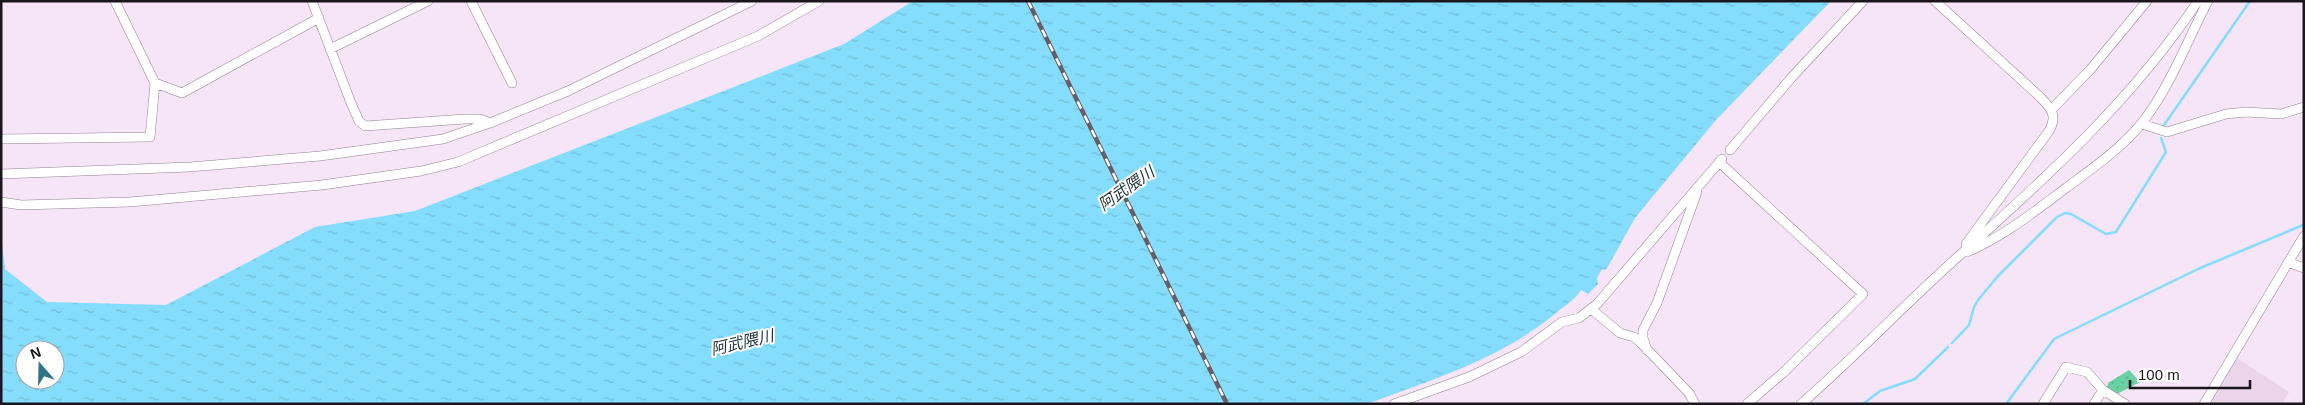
<svg xmlns="http://www.w3.org/2000/svg" width="2305" height="405" font-family="Helvetica,'Noto Sans JP',sans-serif">
<style>
.built{fill:#ebd5eb}
.park{fill:url(#park-dots)}
.water{fill:url(#water-ripples);fill-rule:evenodd}
.lines{fill:none;stroke-linecap:round;stroke-linejoin:round}
.stream{stroke:#84ddfc;stroke-width:2.5}
.minor-casing{stroke:#918291;stroke-width:10}
.minor{stroke:#fff;stroke-width:9}
.rail-casing{stroke:#665d66;stroke-width:4.5}
.rail{stroke:#fff;stroke-width:2.5;stroke-dasharray:8;stroke-linecap:butt}
.labels{text-anchor:middle;stroke-width:4;stroke-linejoin:round;paint-order:stroke}
.water-label{font-size:16px;font-style:italic;fill:#1c3138;stroke:#fff}
</style>
<defs>
<pattern id="park-dots" width="8" height="8" patternUnits="userSpaceOnUse" patternTransform="scale(1.25)"><rect width="8" height="8" fill="#69d1a4"/><path d="M2 2h.1M6 6h.1" fill="none" stroke="#5ab38d" stroke-width="1.8" stroke-linecap="round"/></pattern>
<pattern id="water-ripples" width="26" height="14" patternUnits="userSpaceOnUse" patternTransform="scale(1.25)"><rect width="26" height="14" fill="#84ddfc"/><path d="M2 4q2-2 4 0t4 0M15 11q2-2 4 0t4 0" fill="none" stroke="#71bdd7"/></pattern>
</defs>
<rect width="100%" height="100%" fill="#f6e5f6"/>
<path class="built" d="M2237,358L2289,392L2282,404H2209Z"/>
<path class="park" d="M2129,370L2140,382L2117,394L2107,388L2108,383Z"/>
<path class="water" d="M913,1H1831L1716,120L1635,218L1606,270L1602,269L1597,278L1598,284L1588,294L1581,290C1576,299 1564,306 1556,313C1501,359 1433,379 1367,404H1V235L5,269L47,302L166,305L315,227L415,211L844,44ZM25,350H55V380H25Z"/>
<g class="lines">
<path class="stream" d="M2162,128L2250,1
M1952,343L1969,325L1974,307L1978,300L1998,276L2057,217L2065,213L2071,214L2106,234L2116,232L2166,152L2161,138
M1863,404L1880,391L1915,379L1948,347
M2006,404L2054,339L2198,269L2303,225"/>
<g class="minor-casing">
<path id="minor" d="M115,1L155,83L182,93L319,18
M312,1L351,103L359,121L365,126L465,119H480L490,123
M471,1L512,83
M1935,1L2038,95C2049,106 2059,114 2049,131L1966,244
M330,49L428,1
M2052,109L2090,70L2147,1
M2142,124L2167,132L2226,114L2245,112L2281,114L2304,107
M1,139L150,137L155,83
M1730,150L1792,77L1863,1
M1719,162L1863,294L1785,371L1747,404
M1,174L190,167L320,156L443,139L490,123L568,91L752,1
M1,202L21,205L130,202L322,185L421,171L458,162L758,36L819,1
M1967,252C2003,237 2035,211 2066,188C2097,165 2131,142 2152,109C2175,75 2189,37 2208,1
M2288,262L2304,268
M1591,309L1620,333L1634,337L1641,343L1689,393L1695,404
M1647,350L1643,338V330L1657,303L1697,192
M1394,404L1469,377L1521,352L1562,322L1579,318L1597,304L1722,159
M1801,404C1856,356 1906,303 1961,254C2047,177 2134,98 2198,1
M2043,404L2066,367L2087,372L2103,390L2125,404
M2094,404L2103,390
M2204,404L2304,236"/>
</g>
<use href="#minor" class="minor"/>
<g class="rail-casing">
<path id="rail" d="M1028,1L1227,404"/>
</g>
<use href="#rail" class="rail"/>
</g>
<g class="labels">
<g class="water-label">
<text transform="translate(1126 188) rotate(-35)" y="6">阿武隈川</text>
<text transform="translate(742 342) rotate(-13)" y="6">阿武隈川</text>
</g>
</g>
<rect width="2305" height="405" fill="none" stroke="#1b161b" stroke-width="5"/>
<g transform="translate(40 365) rotate(340)"><circle r="24" fill="#ffffff" stroke="#a4a2a4"/>
<path d="M0-4L9 19L0 12L-9 19Z" fill="#327486"/>
<text y="-8" font-size="14" font-weight="bold" text-anchor="middle" fill="#1b161b">N</text>
</g>
<path d="M2130 380v8h120v-8" fill="none" stroke="#1b161b" stroke-width="2.5"/>
<text x="2138" y="380" font-size="15" fill="#1b161b" stroke="#ffffff" stroke-width="4" paint-order="stroke">100 m</text>
</svg>
